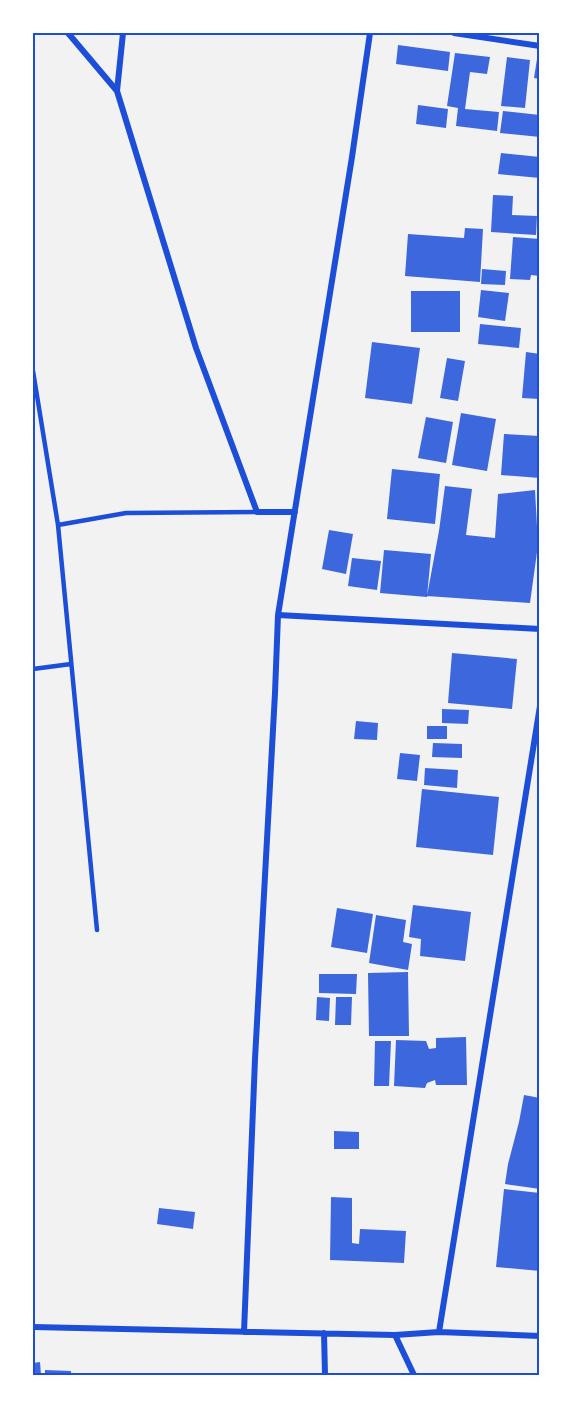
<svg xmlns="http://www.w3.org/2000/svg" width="573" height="1408" font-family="Jost,sans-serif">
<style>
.building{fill:#3d67dc}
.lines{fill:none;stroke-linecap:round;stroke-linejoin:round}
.service{stroke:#1d4ed8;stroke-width:4.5}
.minor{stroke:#1d4ed8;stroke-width:6}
.neatline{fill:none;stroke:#1d4ed8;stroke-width:2}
</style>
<rect width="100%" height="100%" fill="#f2f2f2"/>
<path class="building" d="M398,45L450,52L448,71L396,64Z
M455,53L490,57L487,74L470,72L465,109L499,112L497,131L456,126L458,108L447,106Z
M507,57L530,60L525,108L501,106Z
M537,59H540V79L534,78Z
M418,105L448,109L446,128L416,124Z
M503,111L540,115V137L500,133Z
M501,153L540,157V178L498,174Z
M493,195L513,196L512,215L537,216L536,235L491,232Z
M465,228L483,229L480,282L405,276L408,234L464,238Z
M513,237L540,239V276L531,275L530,280L510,279Z
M482,269L506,271L505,285L481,284Z
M481,290L509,293L505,321L478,317Z
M411,291H460V332H411Z
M480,324L521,328L519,348L478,344Z
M372,342L420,348L412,404L365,398Z
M526,352L540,354V399L522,398Z
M447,358L465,361L458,401L440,398Z
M461,413L496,419L487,471L452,465Z
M426,417L453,422L446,463L418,458Z
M504,434L540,436V478L501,475Z
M392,469L440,474L435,524L387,519Z
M445,486L472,489L466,535L495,538L498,494L535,490L538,545L530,603L427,596L439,531Z
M329,530L353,534L346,574L322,569Z
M384,550L431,554L427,597L380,593Z
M352,558L381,561L377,590L348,586Z
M452,653L517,659L512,709L448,703Z
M442,709L469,710L468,724L442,723Z
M356,721L378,723L377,740L354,739Z
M427,726H447V739H427Z
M433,743L462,744V758L432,757Z
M400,753L420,755L417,781L397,779Z
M425,768L458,770L457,788L424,785Z
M422,789L499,797L493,855L416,847Z
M413,905L471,912L465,961L420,956L421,939L409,937Z
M337,908L373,914L367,953L331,947Z
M376,915L406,920L403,942L412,944L408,970L369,963Z
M408,972L409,1036H369L368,973Z
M319,974H357L356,994L319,993Z
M317,997L330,998L329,1021L316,1020Z
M336,997H352L351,1025H335Z
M466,1037L467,1085H436L435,1080L427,1083L425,1088L394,1086L396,1040L426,1041L429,1049L436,1048V1038Z
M375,1041H391L389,1086H374Z
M524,1095L540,1098V1189L505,1184L508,1164L519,1122Z
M334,1131L359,1132V1149H334Z
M504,1189L540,1193V1271L496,1267Z
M331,1197L352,1198V1243L359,1244L360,1229L406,1231L404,1263L330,1260Z
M159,1208L195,1212L193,1229L157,1224Z
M40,1362L41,1375H33V1363Z
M45,1370L71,1371V1375H45Z"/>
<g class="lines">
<path class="service" d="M33,371L58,525
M33,669L71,664
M97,930L58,525L126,513L257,512"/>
<path class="minor" d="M68,33L117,91
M123,33L117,91L196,348L257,512H295
M454,33L540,46
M278,615L540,629
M33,1327L395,1335L439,1332L540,1336
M244,1332L255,1059L275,693L278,615L352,157L370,33
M439,1332L540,706
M324,1333L325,1375
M395,1335L414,1375"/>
</g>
<rect width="573" height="1408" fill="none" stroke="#ffffff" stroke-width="69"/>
<rect x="34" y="34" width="504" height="1340" class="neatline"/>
</svg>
